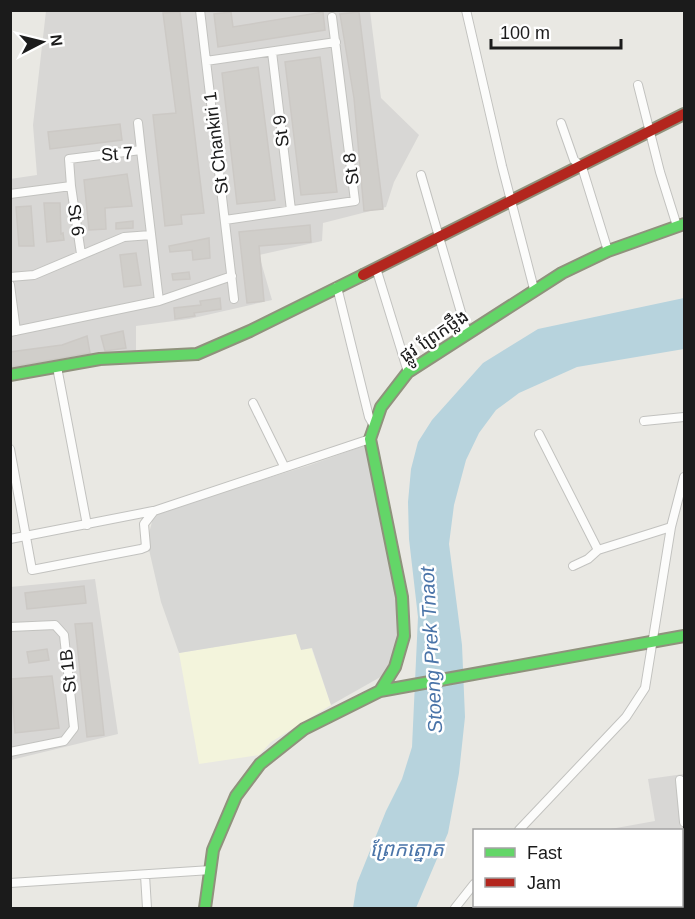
<svg xmlns="http://www.w3.org/2000/svg" width="695" height="919" font-family="Helvetica,'Noto Sans Khmer',sans-serif">
<style>
.residential{fill:#d8d7d5}
.education{fill:#f3f4dc}
.religious{fill:#d7d7d5}
.water{fill:#b7d3dd}
.building{fill:#d0ceca;stroke:#ccc9c5;stroke-width:1.5}
.lines{fill:none;stroke-linecap:round;stroke-linejoin:round}
.street-casing{stroke:#c2c2bf;stroke-width:10}
.fast-casing{stroke:#8f927c;stroke-width:14}
.jam-casing{stroke:#8f927c;stroke-width:14}
.street{stroke:#fcfcfb;stroke-width:8}
.fast{stroke:#63d668;stroke-width:10}
.jam{stroke:#b3261e;stroke-width:10}
.labels{text-anchor:middle;stroke-width:5;stroke-linejoin:round;paint-order:stroke}
.street-label{font-size:18px;fill:#1b1b1b;stroke:#fff}
.water-label{font-size:20px;font-style:italic;fill:#4a74a8;stroke:#fff}
</style>
<rect width="100%" height="100%" fill="#e9e8e3"/>
<path class="residential" d="M46,11H370L381,98L419,135L394,182L386,207L323,223L322,241L259,255L272,300L189,319L136,326V352L72,359L11,376L10,179L37,175L33,125Z
M95,579L118,734L11,760L10,587Z
M684,774V908H511L518,906H682V830H605L655,821L648,779Z"/>
<path class="education" d="M297,633L311,647L331,705L271,742L259,755L199,764L179,653Z"/>
<path class="religious" d="M369,444L388,524L402,638L394,662L384,675L331,705L312,648L301,650L296,634L179,653L161,602L147,541L154,514L310,465Z"/>
<path class="water" d="M684,298V349L577,367L519,393L496,410L479,433L466,460L454,505L449,544L462,645L465,717L459,773L448,833L416,908H353L357,883L386,811L402,779L412,747L418,617L409,539L408,502L411,469L418,442L432,420L483,363L538,329Z"/>
<path class="building" d="M180,12L204,213L181,215L182,224L165,226L153,115L176,113L163,13Z
M231,12L233,27L323,12L325,30L218,47L214,14Z
M359,12L383,209L364,211L354,98L340,14Z
M320,57L337,192L301,195L285,62Z
M258,67L275,200L237,204L222,73Z
M120,124L122,140L50,149L48,132Z
M127,174L132,206L105,208L106,229L89,230L84,180Z
M44,203H60L61,234L63,233L64,240L47,242Z
M31,206L34,246H19L16,207Z
M133,221V228L116,229V223Z
M310,225L311,242L259,246L264,301L247,303L239,232Z
M209,238L210,258L193,260L192,250L170,252L169,246Z
M136,253L141,285L124,287L120,255Z
M189,272L190,279L173,280L172,274Z
M220,298L221,309L194,313L195,316L175,319L174,308L201,305L200,301Z
M123,331L126,348L105,351L101,336Z
M87,336L90,353L11,367L10,352L62,345Z
M84,586L86,603L27,609L25,593Z
M92,623L104,735L87,737L75,624Z
M47,649L49,660L29,663L27,652Z
M52,676L59,728L15,733L11,679Z"/>
<g class="lines">
<g class="street-casing">
<path id="street" d="M200,10L234,299
M466,10L502,166L534,289
M272,52L291,210
M206,61L336,42
M638,85L660,172L677,226
M138,123L141,150
M561,123L574,160L582,167L608,251
M421,175L467,333
M71,186L81,254
M10,194L71,186L69,159L141,150L159,301
M225,220L355,201L332,17
M376,268L408,372
M10,277L34,275L124,237L151,235
M10,285L16,331
M337,287L369,417L373,424
M10,332L159,301L232,276
M57,367L87,525
M253,403L284,466
M644,421L684,417
M539,434L598,550
M10,449L32,570L141,549L146,547L144,524L154,511L370,439
M10,539L153,511
M573,566L588,559L598,550L671,527
M10,627L55,625L64,635L74,728L64,741L10,752
M680,780L684,822
M519,830L626,717L645,688L671,527L684,477
M682,857H684
M145,875L147,908
M10,883L211,870
M556,906L557,908
M624,906V908
M455,908L474,884"/>
</g>
<g class="fast-casing">
<path id="fast" d="M10,375L100,359L197,354L250,331L363,275
M380,691L395,667L404,636L402,597L370,439L381,407L408,372L562,273L608,251L684,224
M205,908L213,850L236,796L260,764L304,729L380,691L684,636"/>
</g>
<g class="jam-casing">
<path id="jam" d="M363,275L684,114"/>
</g>
<use href="#street" class="street"/>
<use href="#fast" class="fast"/>
<use href="#jam" class="jam"/>
</g>
<g class="labels">
<g class="street-label">
<text transform="translate(281 131) rotate(-97)" y="6">St 9</text>
<text transform="translate(216 143) rotate(-97)" y="6">St Chankiri 1</text>
<text transform="translate(117 154) rotate(-4)" y="6">St 7</text>
<text transform="translate(351 169) rotate(-97)" y="6">St 8</text>
<text transform="translate(76 220) rotate(82)" y="6">St 6</text>
<text transform="translate(434 336) rotate(-34)" y="6">ផ្លូវ ព្រែកថ្លឹង</text>
<text transform="translate(68 671) rotate(-96)" y="6">St 1B</text>
</g>
<g class="water-label">
<text transform="translate(431 650) rotate(-93)" y="7">Stoeng Prek Tnaot</text>
<text x="407" y="856">ព្រែកត្នោត</text>
</g>
</g>
<rect width="695" height="919" fill="none" stroke="#1b1b1b" stroke-width="24"/>
<rect x="473" y="829" width="210" height="78" fill="#ffffff" stroke="#a4a4a4" stroke-width="1.5"/>
<rect x="485" y="848" width="30" height="9" fill="#63d668" stroke="#a4a4a4" stroke-width="1.5"/>
<text x="527" y="859" font-size="18" fill="#1b1b1b">Fast</text>
<rect x="485" y="878" width="30" height="9" fill="#b3261e" stroke="#a4a4a4" stroke-width="1.5"/>
<text x="527" y="889" font-size="18" fill="#1b1b1b">Jam</text>
<g transform="translate(42 42) rotate(83)" stroke="#ffffff" stroke-width="4.5" paint-order="stroke">
<path d="M0-4.5L10 22L0 15L-10 22Z" fill="#1b1b1b"/>
<text y="-9" font-size="16" font-weight="bold" text-anchor="middle" fill="#1b1b1b">N</text>
</g>
<path d="M491 39v9h130v-9" fill="none" stroke="#1b1b1b" stroke-width="3"/>
<text x="500" y="39" font-size="18" fill="#1b1b1b" stroke="#ffffff" stroke-width="4.5" paint-order="stroke">100 m</text>
</svg>
